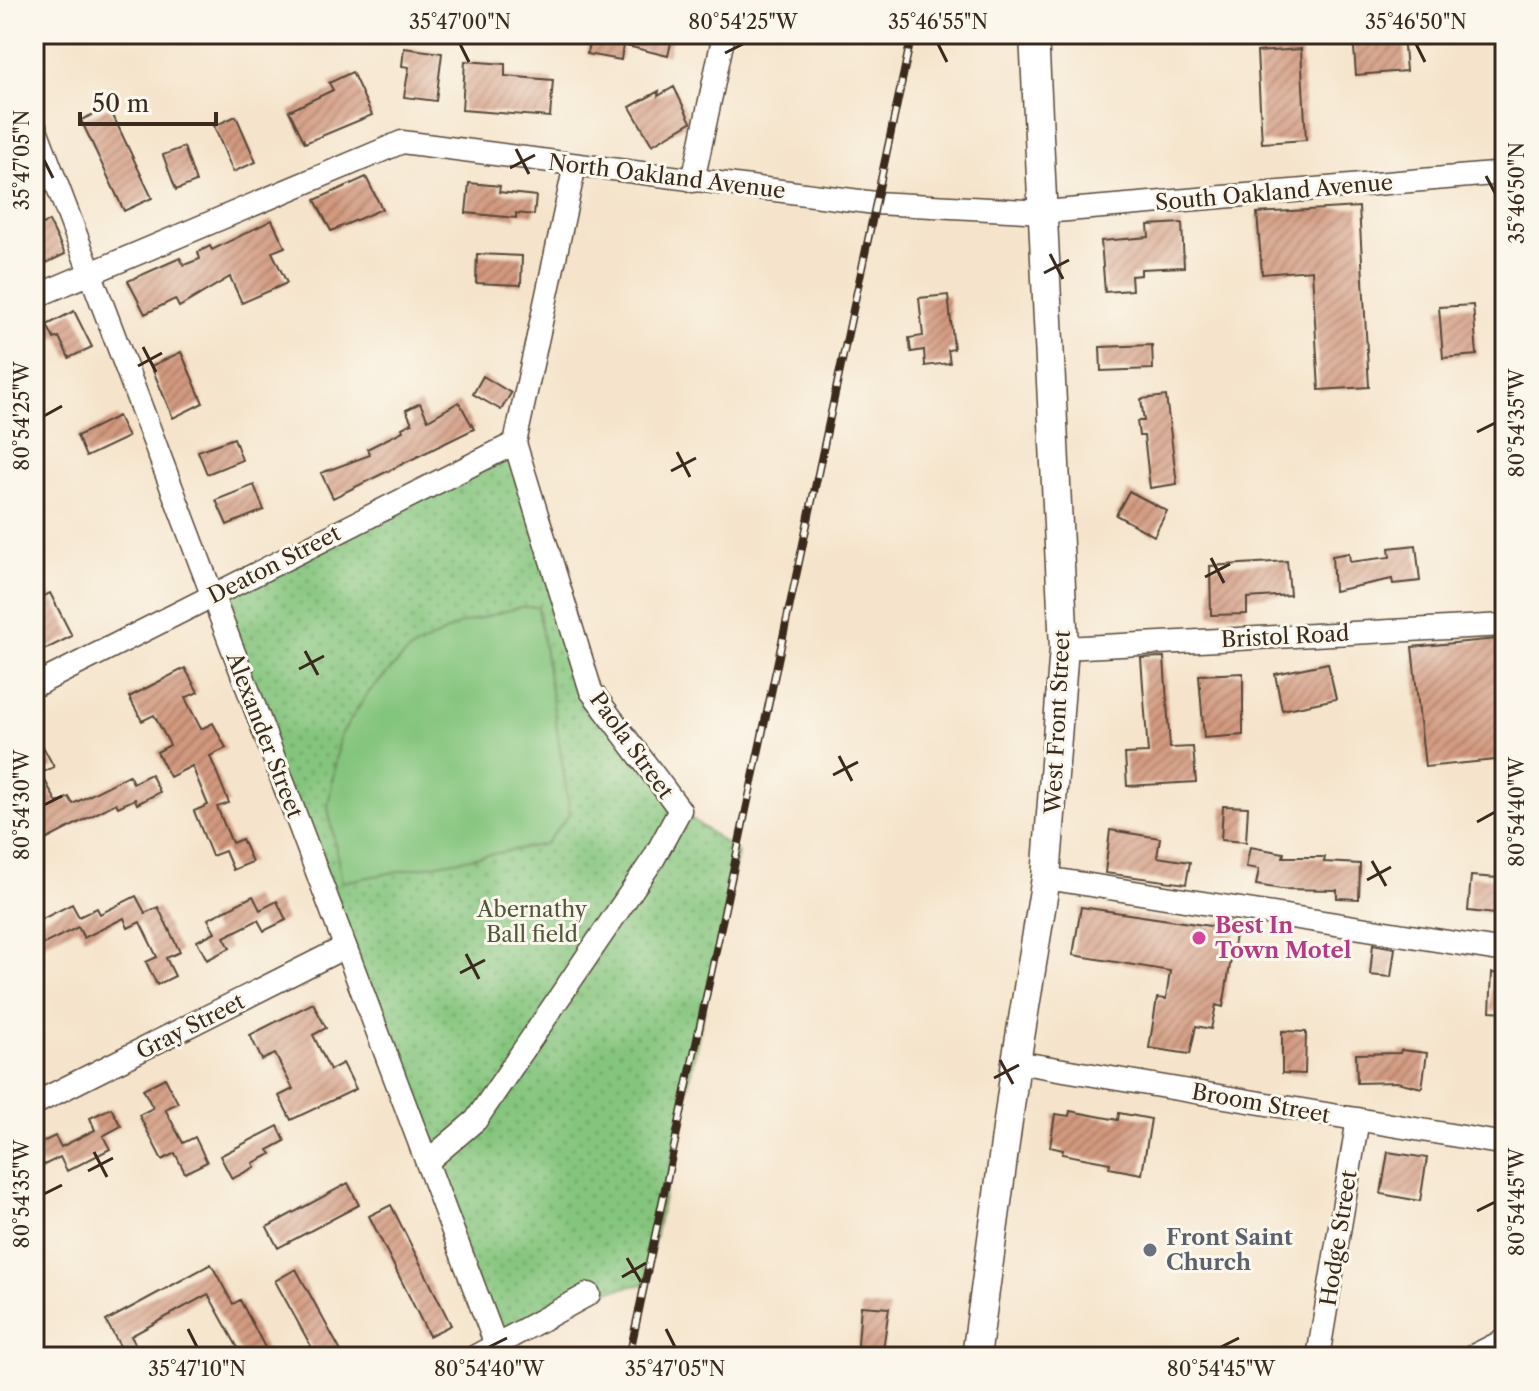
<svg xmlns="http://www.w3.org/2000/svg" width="1539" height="1391" font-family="'Libre Caslon Text',serif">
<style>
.grass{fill:url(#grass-dots);stroke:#60784e;stroke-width:2}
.pitch{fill:#84c57d;stroke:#60784e;stroke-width:2}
.building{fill:url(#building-hatch)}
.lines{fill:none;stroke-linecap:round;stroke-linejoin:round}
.minor-casing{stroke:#574638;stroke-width:25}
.major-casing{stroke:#574638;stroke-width:31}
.minor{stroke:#fff;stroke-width:22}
.major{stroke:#fff;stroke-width:28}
.rail-casing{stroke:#3b2a1e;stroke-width:8}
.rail{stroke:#fbf7ec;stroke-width:5;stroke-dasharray:15;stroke-linecap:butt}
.ticks{fill:none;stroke:#3b2a1e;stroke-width:3}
.hotel-dot{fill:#d1479c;stroke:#fbf7ec;stroke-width:3}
.worship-dot{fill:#6b7280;stroke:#fbf7ec;stroke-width:3}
.labels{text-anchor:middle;stroke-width:6;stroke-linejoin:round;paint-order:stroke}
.street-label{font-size:22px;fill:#3b2a1e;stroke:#fbf7ec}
.park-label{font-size:22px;fill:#51583a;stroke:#fbf7ec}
.hotel-label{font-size:22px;font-weight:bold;fill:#b23c85;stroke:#fbf7ec;text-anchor:start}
.worship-label{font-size:22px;font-weight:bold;fill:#5b616d;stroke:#fbf7ec;text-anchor:start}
.neatline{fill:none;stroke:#3b2a1e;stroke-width:3}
.ticks-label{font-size:20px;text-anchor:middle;fill:#3b2a1e}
</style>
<defs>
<pattern id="grass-dots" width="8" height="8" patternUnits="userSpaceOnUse" patternTransform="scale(2)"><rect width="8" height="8" fill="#84c57d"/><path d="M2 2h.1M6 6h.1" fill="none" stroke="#6da066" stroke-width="1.8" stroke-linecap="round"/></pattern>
<pattern id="building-hatch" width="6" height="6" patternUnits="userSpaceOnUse" patternTransform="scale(2)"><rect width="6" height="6" fill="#d2997f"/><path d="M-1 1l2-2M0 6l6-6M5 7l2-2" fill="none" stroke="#ac7d67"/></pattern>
</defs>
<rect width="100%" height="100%" fill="#fbf7ec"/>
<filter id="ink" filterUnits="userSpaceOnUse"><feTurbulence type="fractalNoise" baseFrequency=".0125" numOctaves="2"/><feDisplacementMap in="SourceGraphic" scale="16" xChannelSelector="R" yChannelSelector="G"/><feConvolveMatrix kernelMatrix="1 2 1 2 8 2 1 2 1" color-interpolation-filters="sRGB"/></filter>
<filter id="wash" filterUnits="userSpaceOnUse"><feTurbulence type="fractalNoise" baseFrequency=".006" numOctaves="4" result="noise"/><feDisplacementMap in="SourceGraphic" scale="32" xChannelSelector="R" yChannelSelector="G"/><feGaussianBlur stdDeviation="1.8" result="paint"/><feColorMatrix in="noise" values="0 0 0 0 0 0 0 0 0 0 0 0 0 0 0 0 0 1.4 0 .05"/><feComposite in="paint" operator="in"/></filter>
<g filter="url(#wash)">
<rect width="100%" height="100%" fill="#f5e4cb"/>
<path class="grass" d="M515,443L591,691L680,810L738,853L645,1284L589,1294L496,1345L212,595Z"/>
<path class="pitch" d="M520,607H538L570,814L545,844L342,882L328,807L340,736L368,693L409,651L460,624Z"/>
<g id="blocks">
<path class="building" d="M590,34H673L668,56L623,45L621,60L587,54Z
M1353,34H1403L1406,71L1356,75Z
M404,48L442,53L436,101L404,97L409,67L402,66Z
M1301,49L1306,140L1262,143L1257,52Z
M465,61L505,64V76L553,80L550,117L462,110Z
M352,72L372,115L305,143L289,111L333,90L329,83Z
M674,87L691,122L652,145L630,107L659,91L658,96Z
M109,107L152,198L124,211L81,120Z
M236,116L256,162L233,172L214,126Z
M184,147L196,182L176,190L163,155Z
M366,177L382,209L331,231L315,200Z
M469,183L500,186L499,192L536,196L534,215L516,213V218L466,213Z
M1359,207L1369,387L1319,390L1312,270L1262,274L1257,213Z
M272,220L285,247L272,252L287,283L242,303L230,277L179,307L175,299L145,314L128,281L180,258L184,265L200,259L198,252L210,246L212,250Z
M49,221L65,254L40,266L34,254V228Z
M1182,223L1184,267L1141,269V275L1131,276L1132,290L1105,292L1101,241L1149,237L1148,225Z
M477,254L522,256L521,285L476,283Z
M948,295L954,349L948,350L950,363L925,366L924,350L911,352L909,338L923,336L919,298Z
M1473,305L1477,355L1443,358L1439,307Z
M74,311L92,347L69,358L59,337L54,339L47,325Z
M1152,345L1153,369L1101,371L1100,347Z
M181,352L203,403L173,418L151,366Z
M483,376L511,393L501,410L473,394Z
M1166,396L1177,484L1150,488L1144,436H1139L1137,421H1144L1141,399Z
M459,402L474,429L333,498L321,473L370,455L367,449L403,431L402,428L412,423L406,410L420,403L428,420Z
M118,416L128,437L86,457L77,436Z
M234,438L242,460L207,474L198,451Z
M254,485L264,510L227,525L216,500Z
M1129,491L1167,511L1154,536L1116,515Z
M1416,545L1420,581L1393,584L1392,579L1334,591L1332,556L1349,553L1350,562L1390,557L1389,548Z
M1287,561L1290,595L1247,598V614L1211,615L1210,566Z
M50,593L72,636L44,650L34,631V601Z
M1497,639L1505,709V759L1425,767L1412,647Z
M1164,657L1170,748L1193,747L1196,782L1127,786L1125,754L1148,753L1141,658Z
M1328,663L1336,699L1282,710L1275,674Z
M185,668L198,692L185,698L201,729L213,723L226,748L210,756L229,803L217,807L232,843L242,839L252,862L233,870L225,851L212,856L194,811L208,805L192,766L170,777L157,752L170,745L154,715L142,721L129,697Z
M1243,673V735L1204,738L1199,675Z
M34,730L54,767L41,773L57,803L69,797L73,804L129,775L133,783L151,774L160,792L137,804L135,799L118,807L116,803L34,846Z
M1223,806L1248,807L1246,842L1221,840Z
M1110,830L1160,838L1157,857L1190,862L1186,884L1105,873Z
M1250,847L1284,853L1283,857H1325L1324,862L1360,864L1359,899L1337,898V890L1281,889L1256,885L1259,869L1246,867Z
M1471,876L1498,878L1495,914L1468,911Z
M136,896L145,913L158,907L180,952L166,958L175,976L157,985L146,962L157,957L140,922L128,928L124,918L84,938L78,927L34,949V923L72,904L79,917L97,908L100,914Z
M253,896L260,910L277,901L286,920L264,931L258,920L224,937L230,948L207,960L197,941L215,932L208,919Z
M1081,907L1217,927L1218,920L1237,923L1223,1007L1216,1005L1211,1029L1196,1026L1190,1054L1149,1048L1157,998L1166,999L1170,971L1073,955Z
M1373,944L1395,948L1391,977L1370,975Z
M1492,973L1505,974V1012L1490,1011Z
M313,1003L326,1028L313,1035L330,1070L343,1063L356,1089L291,1120L279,1096L293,1089L275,1054L262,1060L250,1035Z
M1282,1031L1306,1032L1305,1074L1282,1073Z
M1401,1050L1427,1053L1422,1088L1397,1082L1357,1083L1356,1054L1400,1053Z
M165,1078L178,1103L165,1109L183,1143L195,1137L207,1162L185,1173L175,1153L162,1160L139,1115L153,1108L143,1089Z
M111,1108L121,1126L103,1136L110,1149L67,1171L60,1157L42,1166L34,1146L55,1136L61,1147L95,1130L90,1118Z
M1070,1111L1118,1120L1119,1113L1151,1119L1142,1174L1109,1168L1110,1163L1062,1154L1063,1150L1050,1147L1055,1114L1069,1116Z
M278,1126L285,1141L268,1150L271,1154L253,1163L255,1167L232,1179L220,1156Z
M1388,1152L1427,1158L1420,1201L1381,1194Z
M348,1183L359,1205L278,1248L267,1227Z
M391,1205L451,1325L429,1336L369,1216Z
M211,1264L233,1304L240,1300L270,1357H243L208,1294L131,1336L142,1357H126L106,1321Z
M296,1269L344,1357H317L275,1281Z
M861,1306L889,1308L882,1357H857Z"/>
</g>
</g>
<g filter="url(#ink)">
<use href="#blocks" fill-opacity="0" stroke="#574638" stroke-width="2"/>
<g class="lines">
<g class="minor-casing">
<path id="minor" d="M34,124L496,1345
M693,181L724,34
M34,297L402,142L875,203L1044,212L1505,173
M1064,648L1505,625
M34,686L515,443
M1046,878L1505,951
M1016,1062L1505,1144
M34,1104L345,947
M428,1161L476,1120L654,858L680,810L591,691L515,443L575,165
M474,1357L589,1294
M1318,1357L1358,1119
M1471,1357L1505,1340"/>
</g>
<g class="major-casing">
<path id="major" d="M976,1357L1016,1062L1046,878L1064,648L1034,34"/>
</g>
<use href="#minor" class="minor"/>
<use href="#major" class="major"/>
<g class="rail-casing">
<path id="rail" d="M629,1357L912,34"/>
</g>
<use href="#rail" class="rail"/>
</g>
</g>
<path class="ticks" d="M460,44L469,62M938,44L947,62M1416,44L1425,62M725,53L743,44M516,149L529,174M44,160L53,178M510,168L535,155M1486,176L1495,193M1050,254L1063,279M1044,273L1069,260M143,347L156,372M138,366L162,353M44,416L62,406M1477,432L1495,423M677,452L690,477M671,471L696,458M1211,558L1224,583M1205,577L1230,564M305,651L318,675M299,669L324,656M839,756L852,781M833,775L858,762M44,805L62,796M1477,822L1495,812M1372,861L1386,886M1367,880L1391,867M466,954L479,979M460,973L485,960M1000,1060L1013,1084M994,1078L1019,1065M94,1152L107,1177M88,1171L113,1158M44,1194L62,1185M1477,1211L1495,1202M627,1258L641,1282M622,1277L646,1263M188,1329L197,1347M666,1329L675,1347M489,1347L507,1338M1221,1347L1239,1338"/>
<circle class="hotel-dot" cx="1199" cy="938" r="8"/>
<circle class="worship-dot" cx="1150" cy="1250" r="8"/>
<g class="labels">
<g class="street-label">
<text transform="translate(667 176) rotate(7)" y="8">North Oakland Avenue</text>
<text transform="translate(1274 192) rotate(-5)" y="8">South Oakland Avenue</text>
<text transform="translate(274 564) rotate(-27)" y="8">Deaton Street</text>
<text transform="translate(1285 636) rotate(-3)" y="8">Bristol Road</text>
<text transform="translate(1057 722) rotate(-87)" y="8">West Front Street</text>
<text transform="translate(265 735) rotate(69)" y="8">Alexander Street</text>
<text transform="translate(632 745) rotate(54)" y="8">Paola Street</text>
<text transform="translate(190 1026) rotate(-27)" y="8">Gray Street</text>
<text transform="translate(1261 1103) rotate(10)" y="8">Broom Street</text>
<text transform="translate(1338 1238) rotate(-81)" y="8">Hodge Street</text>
</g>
<g class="park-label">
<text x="532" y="917">Abernathy<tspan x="532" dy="25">Ball field</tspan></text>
</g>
<g class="hotel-label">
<text x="1215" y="933">Best In<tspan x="1215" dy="25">Town Motel</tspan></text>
</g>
<g class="worship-label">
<text x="1166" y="1245">Front Saint<tspan x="1166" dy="25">Church</tspan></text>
</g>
</g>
<rect width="1539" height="1391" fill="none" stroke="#fbf7ec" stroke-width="88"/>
<path d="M80 112v12h136v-12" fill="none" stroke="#3b2a1e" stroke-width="4"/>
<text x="92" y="112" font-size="24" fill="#3b2a1e" stroke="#fbf7ec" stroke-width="6" paint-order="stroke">50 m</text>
<rect x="44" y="44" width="1451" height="1303" class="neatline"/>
<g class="ticks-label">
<text x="460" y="29">35°47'00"N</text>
<text x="743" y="29">80°54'25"W</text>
<text x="938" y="29">35°46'55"N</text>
<text x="1416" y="29">35°46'50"N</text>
<text transform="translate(22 160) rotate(-90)" y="7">35°47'05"N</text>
<text transform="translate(1517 193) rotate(-90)" y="7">35°46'50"N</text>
<text transform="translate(22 416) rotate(-90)" y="7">80°54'25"W</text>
<text transform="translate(1517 423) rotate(-90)" y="7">80°54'35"W</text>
<text transform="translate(22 805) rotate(-90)" y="7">80°54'30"W</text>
<text transform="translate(1517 812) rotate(-90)" y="7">80°54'40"W</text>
<text transform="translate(22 1194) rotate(-90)" y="7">80°54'35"W</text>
<text transform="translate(1517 1202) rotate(-90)" y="7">80°54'45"W</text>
<text x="197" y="1376">35°47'10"N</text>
<text x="489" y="1376">80°54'40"W</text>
<text x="675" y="1376">35°47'05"N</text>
<text x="1221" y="1376">80°54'45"W</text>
</g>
</svg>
